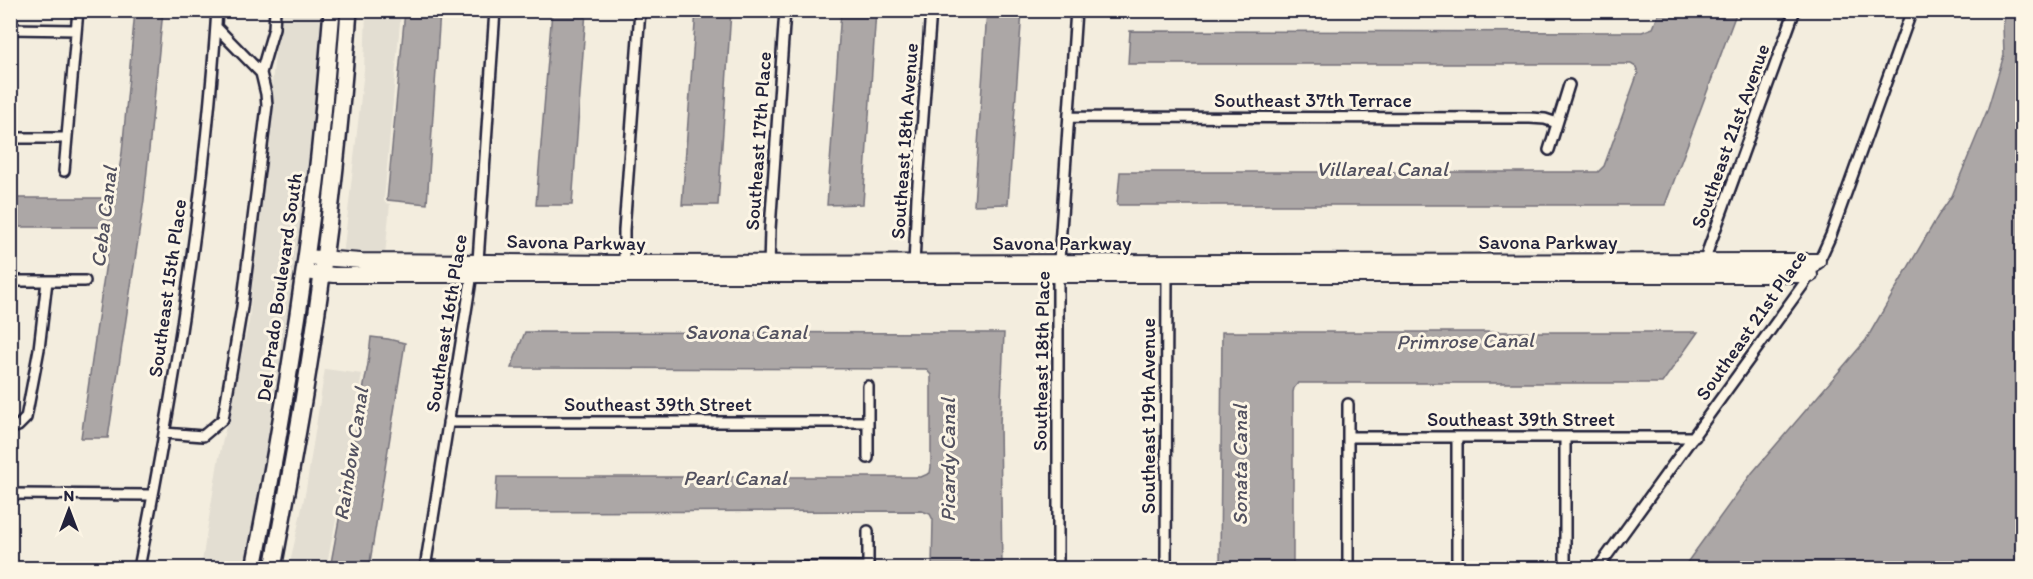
<svg xmlns="http://www.w3.org/2000/svg" width="2033" height="579" font-family="Itim,sans-serif">
<style>
.built{fill:#e3ded2}
.water{fill:#aca7a6;stroke:#75727b;stroke-width:1.5}
.lines{fill:none;stroke-linecap:round;stroke-linejoin:round}
.street-casing{stroke:#22223b;stroke-width:14}
.secondary-casing{stroke:#22223b;stroke-width:18}
.primary-casing{stroke:#22223b;stroke-width:20}
.street{stroke:#fcf5e5;stroke-width:9}
.secondary{stroke:#fcf5e5;stroke-width:14}
.primary{stroke:#fcf5e5;stroke-width:15}
.labels{text-anchor:middle;stroke-width:6;stroke-linejoin:round;paint-order:stroke}
.street-label{font-size:20px;fill:#22223b;stroke:#fcf5e5}
.water-label{font-size:21px;font-style:italic;fill:#525160;stroke:#fcf5e5}
</style>
<rect width="100%" height="100%" fill="#f3edde"/>
<filter id="ink" filterUnits="userSpaceOnUse"><feTurbulence type="fractalNoise" baseFrequency=".0167" numOctaves="2"/><feDisplacementMap in="SourceGraphic" scale="12" xChannelSelector="R" yChannelSelector="G"/><feConvolveMatrix kernelMatrix="1 2 1 2 8 2 1 2 1" color-interpolation-filters="sRGB"/></filter>
<g filter="url(#ink)">
<path class="built" d="M279,11H328L298,284L250,568H201L218,462L249,321Z
M366,11H401L384,200L385,203L390,204L385,256H343L364,70Z
M325,369L362,374L338,510L326,568H289L306,489Z"/>
<path class="water" d="M696,10L731,11L718,205H682Z
M135,11H163L144,200L108,438H81L110,234L103,227H11V198H106L112,197L115,194L122,153Z
M405,11H440L427,204L387,200Z
M552,11H586L572,205H536Z
M841,11H876L863,204L827,205Z
M987,11H1022L1008,204L974,205Z
M1660,11H1737L1665,205H1117L1120,172H1598L1604,166L1638,73L1636,67L1631,64H1128L1130,31L1642,32L1653,28Z
M2006,11H2022V568H1683L1752,473L1866,340L1938,216L1952,196L1987,111L2004,55L2003,26Z
M525,332L1004,333L1000,425L1002,568H932L933,520L930,514L922,511L495,512L497,477H921L930,473L931,467V375L926,369L511,368Z
M1222,332H1698L1662,383H1298L1294,388L1293,392V568H1220Z
M371,337L388,339L405,343L369,568H330L368,364Z"/>
<g class="lines">
<g class="street-casing">
<path id="street" d="M10,29L76,30
M261,73L274,28L275,10
M1069,117L1530,118L1545,119L1557,123
M10,138H66
M1549,150L1569,85
M64,171L78,10
M914,266L917,197L931,10
M624,269V230L640,10
M769,269L770,229L785,10
M1705,275V261L1709,247L1795,10
M10,281H85
M868,386V458
M1348,404V568
M448,422H868
M10,429L18,426L26,418L39,349L47,281
M164,433L203,436L223,419L242,307L267,106L266,94L261,73L216,27
M1348,437H1695
M10,494L152,495
M868,531V568
M425,566L868,567
M139,568C175,385 205,198 217,10
M425,568L472,274L478,261L495,10
M1058,568V275L1076,10
M1166,568L1167,271
M1457,568V437
M1565,568V437
M1598,568L1803,285L1822,255L1831,235L1912,10"/>
</g>
<g class="secondary-casing">
<path id="secondary" d="M306,257L361,261L624,263L1818,261
M304,272L334,275H1810"/>
</g>
<g class="primary-casing">
<path id="primary" d="M254,568C279,441 300,312 316,182C323,125 327,68 332,10
M273,568C292,466 311,363 324,259C335,176 343,94 349,10"/>
</g>
<use href="#street" class="street"/>
<use href="#secondary" class="secondary"/>
<use href="#primary" class="primary"/>
</g>
</g>
<g class="labels">
<g class="street-label">
<text x="1313" y="107">Southeast 37th Terrace</text>
<text transform="translate(1730 136) rotate(-70)" y="7">Southeast 21st Avenue</text>
<text transform="translate(758 141) rotate(-86)" y="7">Southeast 17th Place</text>
<text transform="translate(904 141) rotate(-86)" y="7">Southeast 18th Avenue</text>
<text transform="translate(576 242) rotate(1)" y="7">Savona Parkway</text>
<text x="1548" y="249">Savona Parkway</text>
<text x="1062" y="250">Savona Parkway</text>
<text transform="translate(279 287) rotate(-82)" y="7">Del Prado Boulevard South</text>
<text transform="translate(167 288) rotate(-82)" y="7">Southeast 15th Place</text>
<text transform="translate(446 323) rotate(-81)" y="7">Southeast 16th Place</text>
<text transform="translate(1751 325) rotate(-55)" y="7">Southeast 21st Place</text>
<text transform="translate(1041 361) rotate(-89)" y="7">Southeast 18th Place</text>
<text x="658" y="411">Southeast 39th Street</text>
<text transform="translate(1148 416) rotate(-90)" y="7">Southeast 19th Avenue</text>
<text x="1521" y="426">Southeast 39th Street</text>
</g>
<g class="water-label">
<text x="1382" y="176">Villareal Canal</text>
<text transform="translate(104 217) rotate(-83)" y="7">Ceba Canal</text>
<text x="746" y="339">Savona Canal</text>
<text transform="translate(1465 341) rotate(-1)" y="7">Primrose Canal</text>
<text transform="translate(351 454) rotate(-81)" y="7">Rainbow Canal</text>
<text transform="translate(948 460) rotate(-90)" y="7">Picardy Canal</text>
<text transform="translate(1240 465) rotate(-90)" y="7">Sonata Canal</text>
<text x="735" y="485">Pearl Canal</text>
</g>
</g>
<rect width="2033" height="579" fill="none" stroke="#fcf5e5" stroke-width="36"/>
<rect x="18" y="18" width="1997" height="543" fill="none" stroke="#22223b" stroke-width="2" filter="url(#ink)"/>
<g transform="translate(69 510)" stroke="#fcf5e5" stroke-width="4.5" paint-order="stroke">
<path d="M0-4.5L10 22L0 15L-10 22Z" fill="#22223b"/>
<text y="-9" font-size="16" font-weight="bold" text-anchor="middle" fill="#22223b">N</text>
</g>
</svg>
